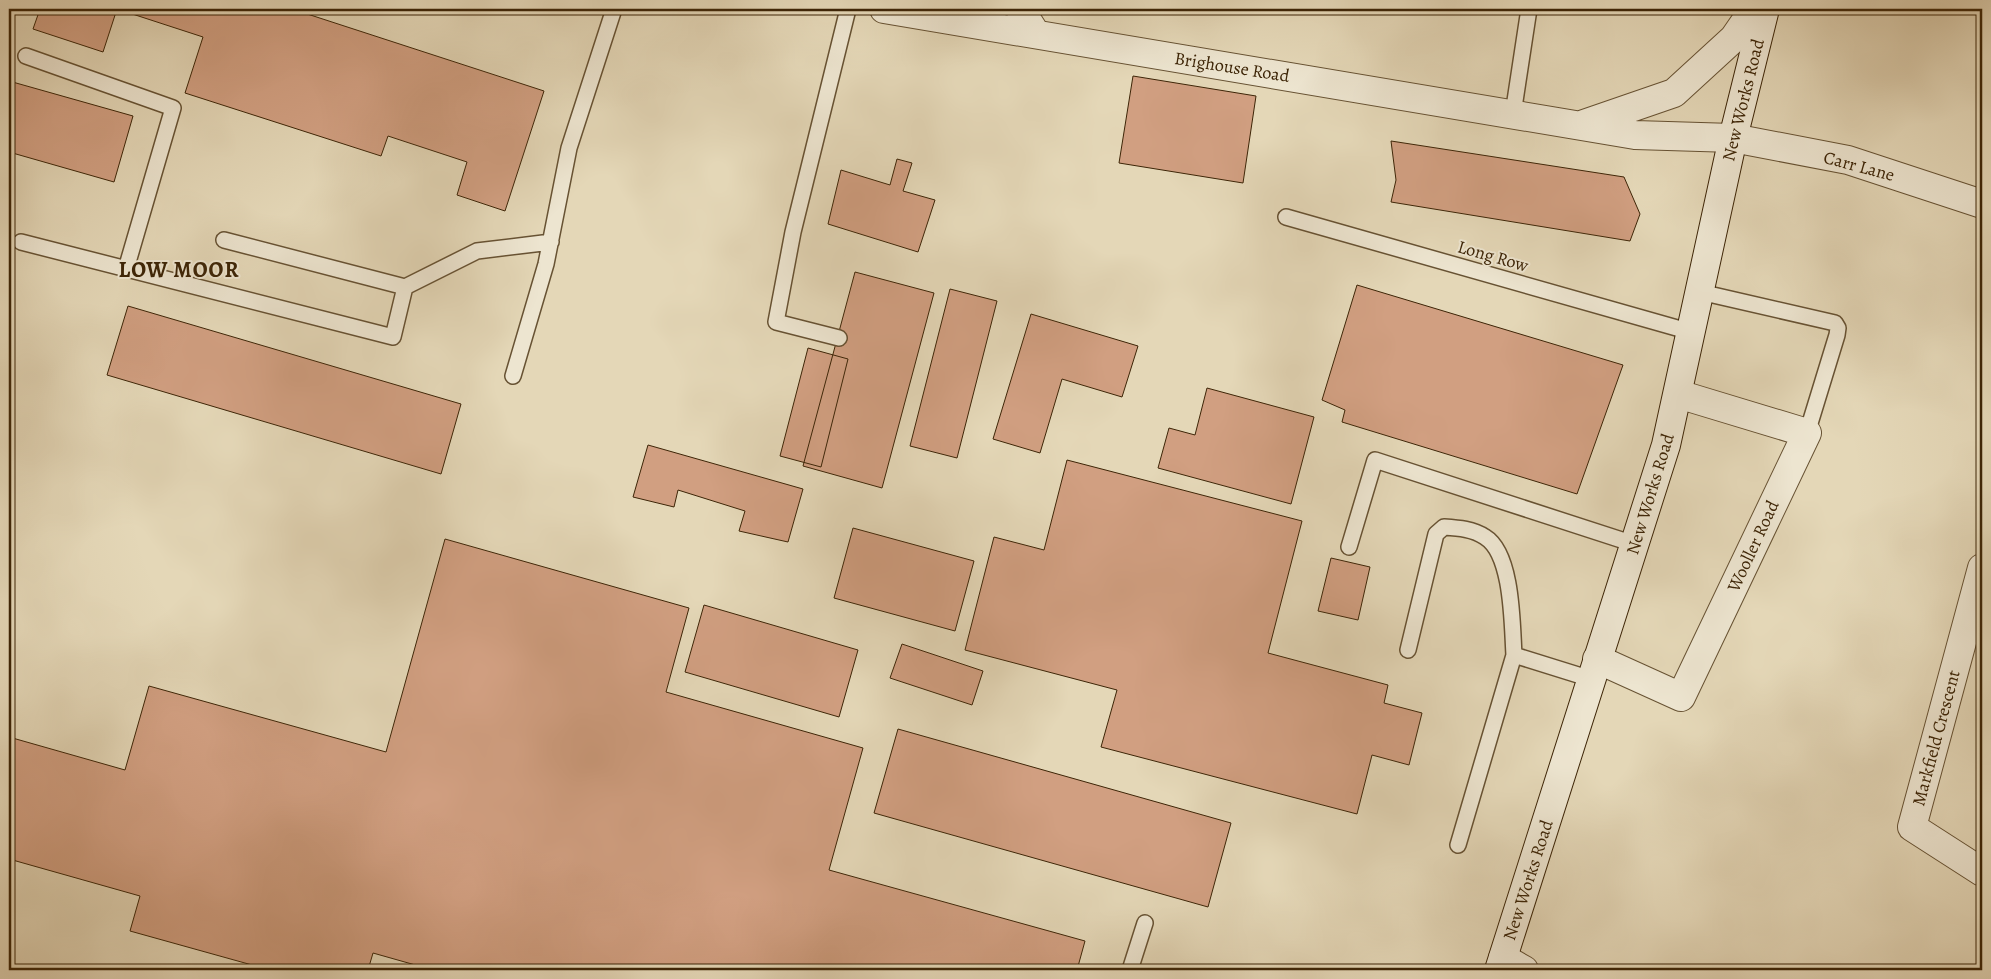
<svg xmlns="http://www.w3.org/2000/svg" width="1991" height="979" font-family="Alegreya,serif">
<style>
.building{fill:#d19f81;stroke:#3d2507}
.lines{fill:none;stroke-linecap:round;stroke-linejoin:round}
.lane-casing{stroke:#675233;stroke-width:18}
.street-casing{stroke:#675233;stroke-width:30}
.secondary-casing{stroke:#3d2507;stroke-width:30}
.lane{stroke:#ede5d0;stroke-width:15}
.street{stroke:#ede5d0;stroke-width:28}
.secondary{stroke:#ede5d0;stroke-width:28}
.labels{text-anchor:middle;stroke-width:4;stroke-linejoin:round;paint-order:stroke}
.street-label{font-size:18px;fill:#3d2507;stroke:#ede5d0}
.district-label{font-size:22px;font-weight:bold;letter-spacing:1px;fill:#3d2507;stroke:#ede5d0}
</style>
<rect width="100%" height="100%" fill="#e4d7b7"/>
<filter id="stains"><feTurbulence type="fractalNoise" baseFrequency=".004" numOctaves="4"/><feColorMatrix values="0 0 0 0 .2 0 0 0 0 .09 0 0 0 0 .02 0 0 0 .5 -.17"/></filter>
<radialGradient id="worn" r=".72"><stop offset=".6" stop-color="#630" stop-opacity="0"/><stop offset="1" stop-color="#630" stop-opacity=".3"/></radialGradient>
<path class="building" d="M40,9H117L103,52L33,29Z
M117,9H292L544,91L505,211L457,195L467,162L388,136L381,156L185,93L203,37Z
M1383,9H1475V13Z
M1133,76L1256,96L1243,183L1119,163Z
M9,81L133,116L114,182L9,152Z
M1391,141L1624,177L1640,214L1630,241L1391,202L1396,180Z
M897,159L912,163L903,191L935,200L918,252L828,224L841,170L890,185Z
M855,272L934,293L882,488L803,466Z
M1357,285L1623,365L1577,494L1342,422L1345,410L1322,400Z
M950,289L997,301L957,458L910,446Z
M128,306L461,404L441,474L107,375Z
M1031,314L1138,346L1122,397L1062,379L1040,453L993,439Z
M808,348L848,359L821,467L780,456Z
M1207,388L1314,417L1291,504L1158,468L1169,428L1195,435Z
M648,445L803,489L788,542L739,531L745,511L678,490L674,507L633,497Z
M1067,460L1302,521L1268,653L1388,685L1384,703L1422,713L1409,765L1372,755L1357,814L1101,747L1117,690L965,650L994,537L1044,550Z
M853,528L974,561L955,631L834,598Z
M445,539L689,608L666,692L863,748L829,870L1085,941L1077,970H433L373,953L368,970H270L130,931L140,896L9,859V737L125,770L149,686L386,752Z
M1331,558L1370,567L1358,620L1318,611Z
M704,605L858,650L839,717L685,672Z
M902,644L983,671L972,705L890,678Z
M898,729L1231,823L1208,907L874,813Z"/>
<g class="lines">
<g class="lane-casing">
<path id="lane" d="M26,56L173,108L126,269
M1513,114L1529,9
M1286,217L1691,332
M224,240L405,287L477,251L551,242
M21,242L393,337L405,287
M1700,292L1835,323L1838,328L1837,335L1807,433
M839,338L776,322L793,232L848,9
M513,376L546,264L569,148L614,9
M1349,547L1375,460L1634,544
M1408,650L1436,534L1444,527C1459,528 1473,529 1485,537C1513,554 1512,626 1514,655
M1458,845L1514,655L1591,679
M1130,970L1145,923"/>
</g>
<g class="street-casing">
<path id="street" d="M884,9L1635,135L1733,138L1848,160L1982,204
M1020,9L1036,34
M1584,124L1674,93L1734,38L1754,9
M1982,568L1912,827L1982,872
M1597,659L1681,697L1807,433L1678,394
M1503,958L1524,970"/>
</g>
<g class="secondary-casing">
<path id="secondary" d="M1499,970L1666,445L1733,138L1765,9"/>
</g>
<use href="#lane" class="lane"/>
<use href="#street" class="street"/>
<use href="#secondary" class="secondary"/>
</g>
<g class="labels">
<g class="street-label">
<text transform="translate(1232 67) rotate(9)" y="6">Brighouse Road</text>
<text transform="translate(1743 100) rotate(-76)" y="6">New Works Road</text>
<text transform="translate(1859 166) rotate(15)" y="6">Carr Lane</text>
<text transform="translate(1493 256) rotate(16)" y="6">Long Row</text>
<text transform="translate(1650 494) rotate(-73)" y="6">New Works Road</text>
<text transform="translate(1753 546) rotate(-65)" y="6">Wooller Road</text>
<text transform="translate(1936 738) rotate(-75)" y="6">Markfield Crescent</text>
<text transform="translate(1528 880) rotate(-72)" y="6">New Works Road</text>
</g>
<g class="district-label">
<text x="179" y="277">LOW MOOR</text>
</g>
</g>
<rect width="1991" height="979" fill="none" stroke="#e4d7b7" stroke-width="30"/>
<rect x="10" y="10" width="1971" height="959" fill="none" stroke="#3d2507" stroke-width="2.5"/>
<rect x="15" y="15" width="1961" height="949" fill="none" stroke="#3d2507"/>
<rect width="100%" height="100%" filter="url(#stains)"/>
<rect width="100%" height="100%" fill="url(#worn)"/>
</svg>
